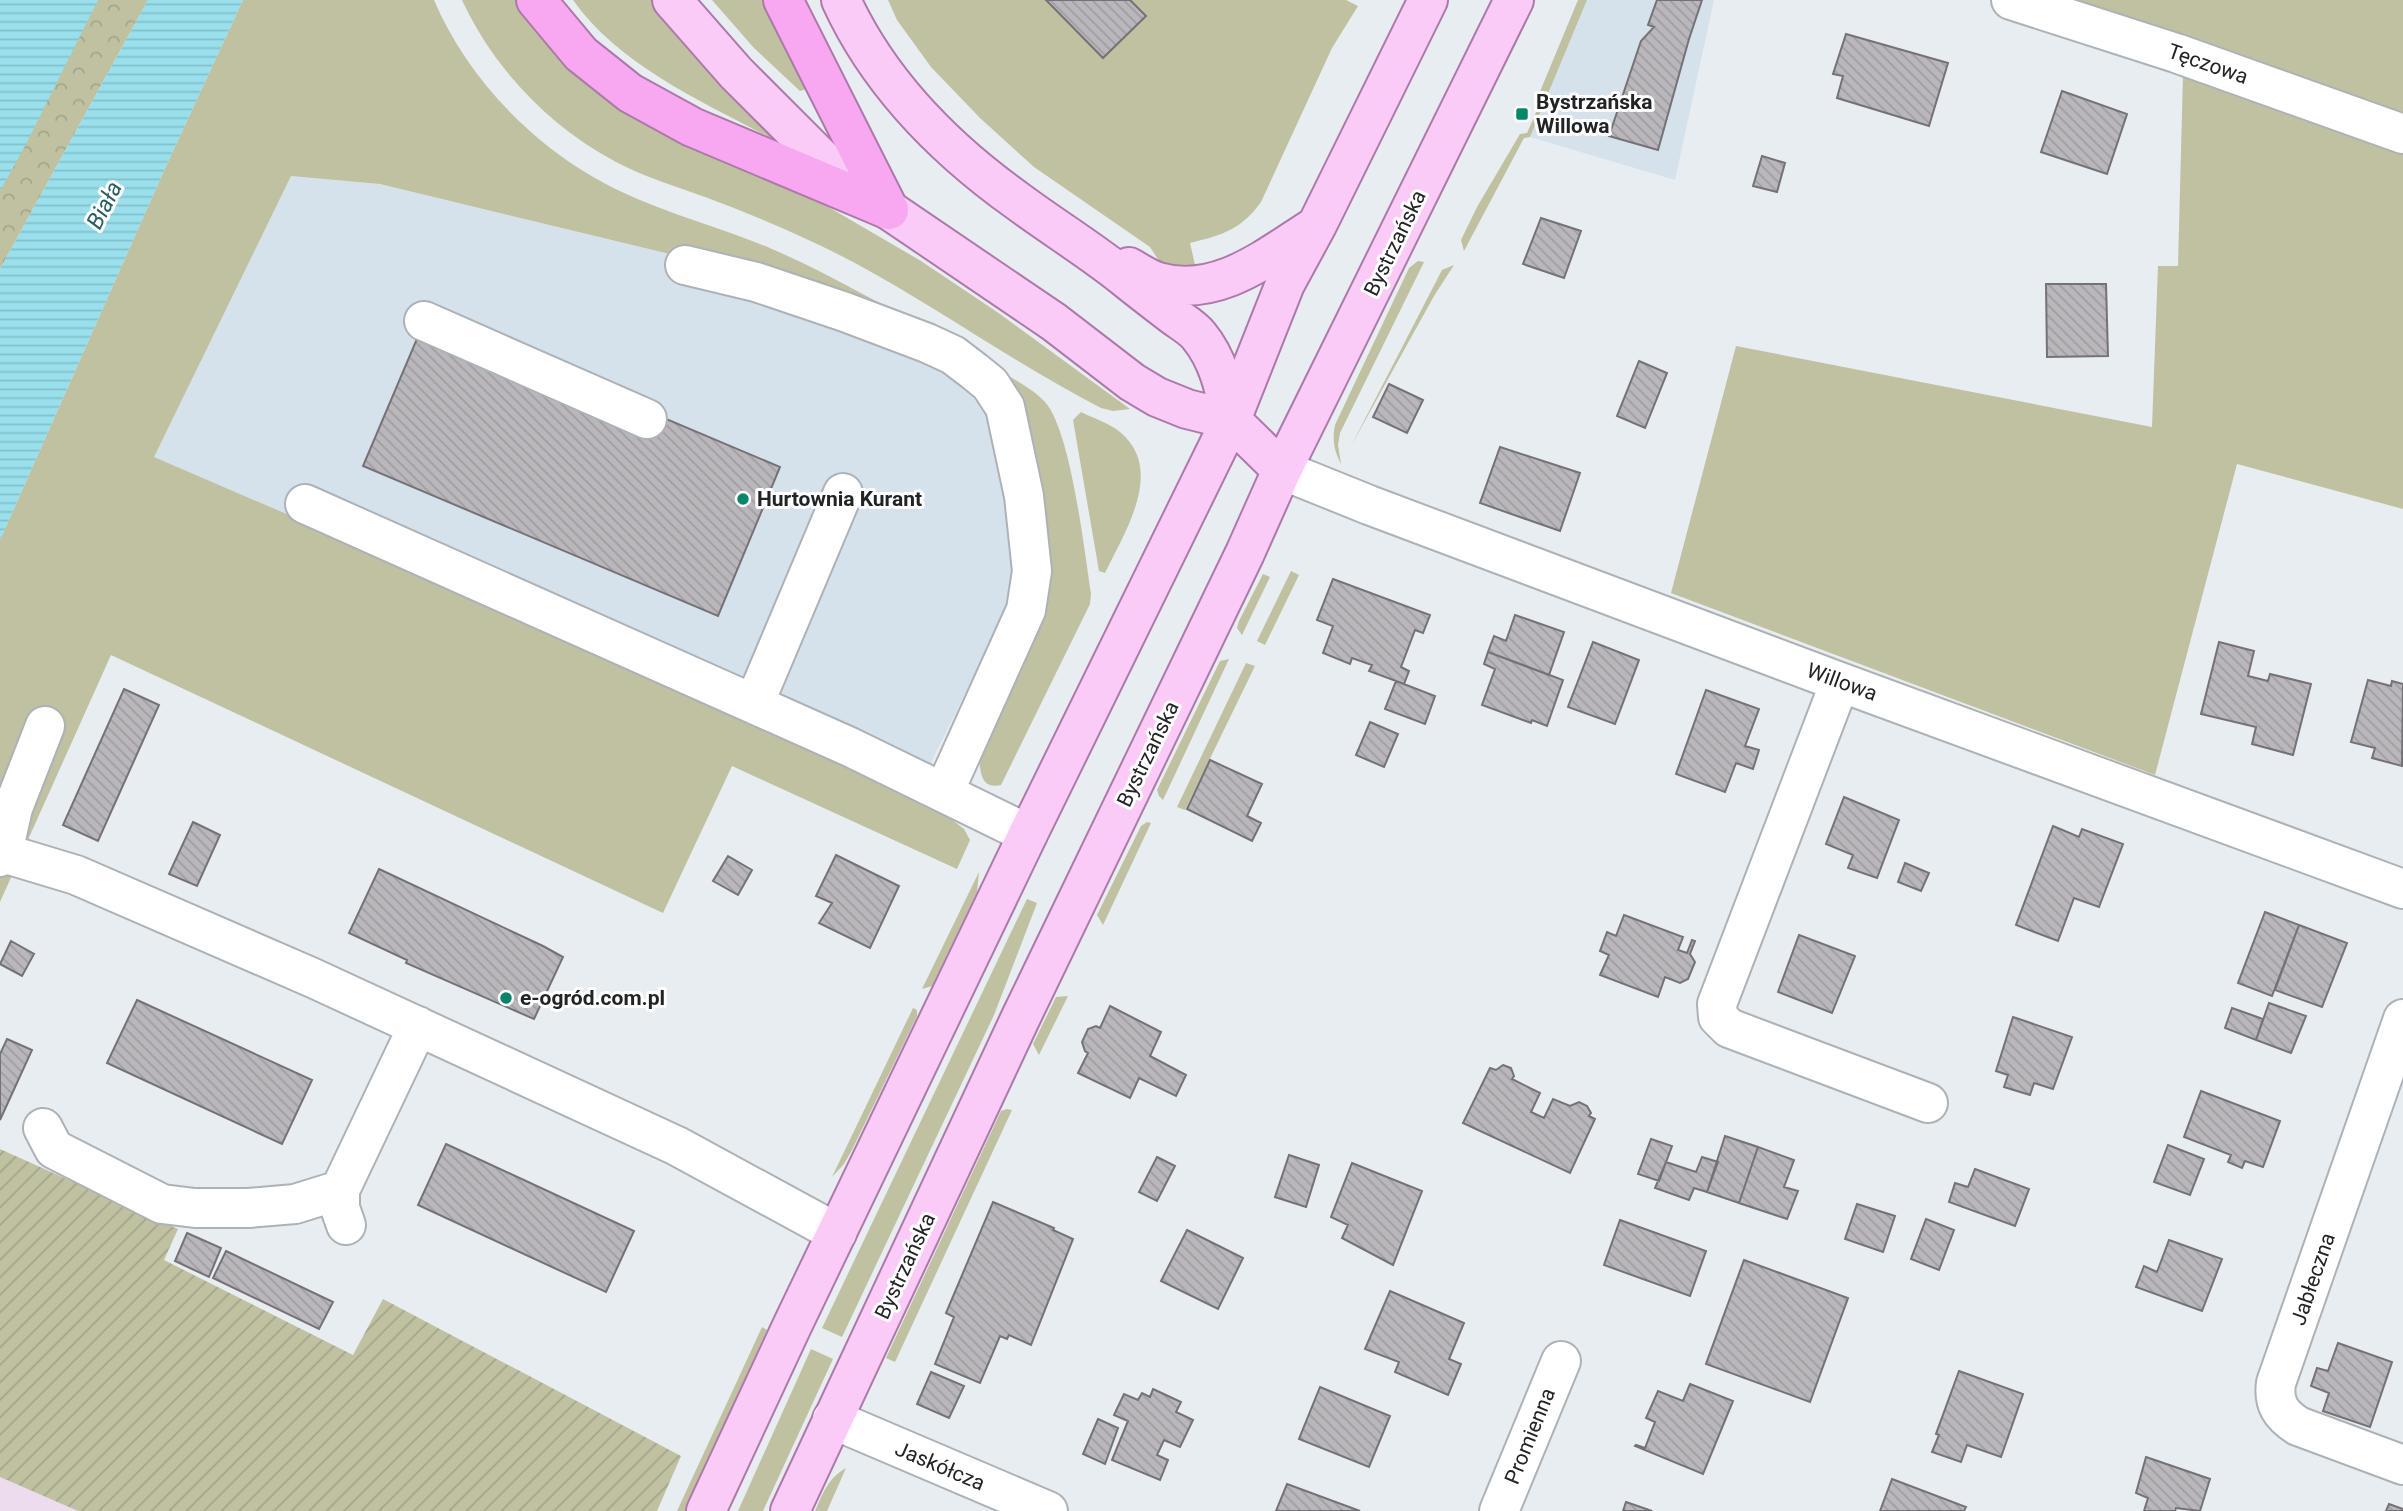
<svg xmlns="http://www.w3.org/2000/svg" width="2403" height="1511" font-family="Roboto,sans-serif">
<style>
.built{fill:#d6e2eb}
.education{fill:#eddced}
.grass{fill:#bfc1a1}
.forest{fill:url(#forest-crowns)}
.garden{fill:url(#garden-furrows)}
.water{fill:url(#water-rules)}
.building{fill:url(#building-back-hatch);stroke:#757277;stroke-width:2}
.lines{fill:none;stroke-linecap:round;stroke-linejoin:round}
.minor-casing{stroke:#adb2b6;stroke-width:42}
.major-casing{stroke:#ad79a9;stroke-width:42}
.highway-casing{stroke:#ad79a9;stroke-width:42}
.minor{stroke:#fff;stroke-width:38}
.major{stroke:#fbcbf7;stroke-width:38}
.highway{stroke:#f8a8f1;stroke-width:38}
.poi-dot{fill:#07876a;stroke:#fff;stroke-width:2.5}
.labels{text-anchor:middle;stroke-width:6;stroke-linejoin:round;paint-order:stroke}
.street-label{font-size:21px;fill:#212324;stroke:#fff}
.poi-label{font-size:21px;font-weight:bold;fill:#212324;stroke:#fff;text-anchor:start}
.water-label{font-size:23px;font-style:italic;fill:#245e67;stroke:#fff}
</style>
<defs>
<pattern id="forest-crowns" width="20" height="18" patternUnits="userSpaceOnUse" patternTransform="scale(1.75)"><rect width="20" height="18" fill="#bfc1a1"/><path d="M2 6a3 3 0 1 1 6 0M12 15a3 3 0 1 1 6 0" fill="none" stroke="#a4a68a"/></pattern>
<pattern id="garden-furrows" width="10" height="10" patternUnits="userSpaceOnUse" patternTransform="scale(1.75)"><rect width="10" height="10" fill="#bfc1a1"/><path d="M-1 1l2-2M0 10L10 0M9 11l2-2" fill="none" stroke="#a4a68a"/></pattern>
<pattern id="water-rules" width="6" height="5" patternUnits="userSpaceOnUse" patternTransform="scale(1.75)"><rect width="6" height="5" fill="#99e0ec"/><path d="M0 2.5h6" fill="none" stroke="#84c0ca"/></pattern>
<pattern id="building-back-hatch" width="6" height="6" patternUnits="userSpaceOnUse" patternTransform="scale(1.75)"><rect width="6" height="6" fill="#bab7bc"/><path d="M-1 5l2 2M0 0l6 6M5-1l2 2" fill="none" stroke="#a09da1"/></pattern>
</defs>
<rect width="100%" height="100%" fill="#e7edf1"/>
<path class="built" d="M1587,0H1714L1675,180L1530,137Z
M291,176L380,184L678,256L949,364L996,417L1018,571L1008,607L913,799L845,761L749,713L153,457Z"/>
<path class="education" d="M0,1477L78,1511H0Z"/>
<path class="grass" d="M243,0H434C465,73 526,139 595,178C650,210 714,224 772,249C821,270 867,297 914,321L678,256L380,184L291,176L154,457L749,713L845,761L950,818L964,829L970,840L957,869L732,766L663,913L111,655L0,902V540L166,166Z
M462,0H517L536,27L743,166L825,205L921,261L1000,314L1130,409L1113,411L1101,408C1016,364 938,308 855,263C806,237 756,216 705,197C675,186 644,177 616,162C549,126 494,69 462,0Z
M573,0H653L776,136L769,137C702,102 618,64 573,0Z
M712,0H762L770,20L807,85L806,89L800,91L754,48Z
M888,0H1346L1358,6L1332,48L1261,202C1241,230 1222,235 1190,243L1195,265L1161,264L1150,247L1034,167L980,118L931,67L897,20Z
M1578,0H1587L1530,137L1524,138L1464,251L1461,240L1477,207L1520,134L1527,133L1538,108L1534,106Z
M2046,0H2403V122Z
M2183,75L2403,149V509L2237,464L2155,775L1671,593L1736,346L2152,427L2158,266H2178Z
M1418,261L1424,262L1340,433L1338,445L1341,464C1334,450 1332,440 1335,425L1409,268Z
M1454,265L1434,296L1351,446L1442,270Z
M982,360C999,371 1033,388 1045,402C1071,431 1084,550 1091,593L1090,604L1001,785C982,789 981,775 979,760L1040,620Z
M1081,412C1093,418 1109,423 1120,432C1166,470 1124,533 1105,573L1099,571L1073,420Z
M1291,571L1299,575L1265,645L1257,641Z
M1263,574L1270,577L1242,635L1237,628L1239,621Z
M1229,659L1163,800L1159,796L1157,790L1220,661Z
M1246,663L1255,666L1185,810L1177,807Z
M1147,822L1151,823L1103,925L1097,915L1141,826Z
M979,872L977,892L932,986L922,989Z
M1027,899L1037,903L994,1015L842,1337L822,1328Z
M1068,996L1039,1055L1033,1044L1056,997Z
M913,1008L917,1010V1016L852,1150L844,1164L832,1177Z
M1007,1109L1012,1110L895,1362L886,1358L1001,1111Z
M762,1327L767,1330L685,1511H677Z
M811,1349L833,1359L763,1511H738Z
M846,1468L827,1511H815C823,1493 828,1478 846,1468Z"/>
<path class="forest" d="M0,0H148L0,269Z"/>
<path class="garden" d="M0,1149L178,1229L164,1260L353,1355L383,1299L681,1456L657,1511H78L0,1477Z"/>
<path class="water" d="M0,0H98L25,146L0,191Z
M148,0H243L166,166L0,540V269Z"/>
<path class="building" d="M1046,0H1130L1146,16L1103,58Z
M1657,0H1702L1689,39L1658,150L1609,136L1641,41L1654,27L1648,25Z
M1846,34L1948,63L1929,126L1837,98L1843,76L1833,74Z
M2062,91L2127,114L2107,174L2041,152Z
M1762,156L1785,163L1777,192L1753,186Z
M1541,218L1581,231L1564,278L1523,264Z
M2046,284H2106L2108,356L2047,357Z
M419,334L657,435L664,418L780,467L718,616L363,466Z
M1639,361L1667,373L1645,428L1617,416Z
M1389,384L1423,400L1407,433L1373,417Z
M1500,447L1580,473L1560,531L1480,503Z
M1333,579L1430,615L1423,633L1415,630L1401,667L1409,671L1404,684L1369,671L1372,665L1352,658L1350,664L1323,653L1333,626L1317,620Z
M1515,615L1564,632L1549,675L1488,652L1494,636L1506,641Z
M1593,642L1639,660L1615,724L1568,707Z
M2219,642L2254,651L2248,676L2268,681L2270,674L2311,684L2293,755L2252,744L2256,727L2201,714Z
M1488,652L1563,680L1547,726L1532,720L1531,723L1482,705L1495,669L1484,664Z
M2368,680L2391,686L2392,681L2403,684L2402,766L2372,758L2375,748L2351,742Z
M1396,681L1435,696L1425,724L1385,709Z
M124,689L159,705L98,841L63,825Z
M1706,690L1759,709L1745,746L1759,750L1753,769L1736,763L1725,792L1676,774Z
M1370,722L1398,734L1384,767L1356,755Z
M1210,760L1262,784L1247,816L1261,823L1252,841L1187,809Z
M1844,797L1899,820L1877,878L1848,868L1853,855L1826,844Z
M193,822L220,835L197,886L169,874Z
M2053,826L2079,837L2082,829L2123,844L2099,907L2074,898L2058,941L2016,925Z
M836,855L899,886L870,948L819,923L832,903L816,896Z
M728,856L752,870L738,895L713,881Z
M1905,863L1929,873L1921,891L1898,882Z
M379,869L543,946L563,957L534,1019L406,963L407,960L349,933Z
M2265,912L2299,925L2272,996L2238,983Z
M1624,915L1683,937L1678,950L1687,953L1692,940L1695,941L1690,954L1695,962L1688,979L1680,983L1665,977L1658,997L1600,975L1609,955L1600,951L1607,932L1616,936Z
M2299,925L2347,943L2322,1007L2275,990Z
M1799,935L1855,956L1832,1013L1778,992Z
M11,941L34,954L22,976L0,964Z
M137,1000L312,1080L282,1144L107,1063Z
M2269,1003L2306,1016L2291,1053L2256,1040Z
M1110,1006L1161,1032L1150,1056L1186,1075L1176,1096L1139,1078L1130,1098L1078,1073L1088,1053L1085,1051L1082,1042L1088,1029L1096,1026L1100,1028Z
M2232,1008L2263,1019L2256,1040L2225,1028Z
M2013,1017L2072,1037L2053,1089L2034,1083L2030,1095L2004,1087L2008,1075L1996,1071Z
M7,1039L32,1050L0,1120V1054Z
M1503,1065L1511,1068L1514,1076L1512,1079L1540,1093L1531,1112L1544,1118L1553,1099L1570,1106L1579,1102L1587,1106L1591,1113L1589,1116L1595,1119L1570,1173L1463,1123L1490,1068L1496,1070Z
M2201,1091L2280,1121L2263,1167L2245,1161L2242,1168L2228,1162L2231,1155L2184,1137Z
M1725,1136L1758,1147L1739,1203L1707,1192Z
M1651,1139L1672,1146L1659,1181L1638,1174Z
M446,1144L634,1231L606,1292L418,1205Z
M2168,1145L2204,1159L2190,1195L2154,1182Z
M1758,1147L1794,1160L1784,1187L1798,1191L1787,1219L1739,1203Z
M1289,1155L1319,1165L1306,1207L1275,1197Z
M1157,1157L1175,1166L1157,1201L1139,1192Z
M1702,1157L1718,1162L1707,1192L1694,1188L1689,1200L1655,1188L1666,1162L1696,1172Z
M1352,1163L1422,1191L1393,1265L1342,1238L1348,1225L1331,1217Z
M1975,1169L2029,1189L2015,1226L1949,1202L1955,1183L1968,1187Z
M993,1202L1054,1228L1053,1230L1073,1239L1031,1345L1009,1335L1007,1339L1000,1336L980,1383L935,1364L954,1317L946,1313Z
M1857,1204L1895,1216L1883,1252L1845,1239Z
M1926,1219L1954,1230L1939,1270L1911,1259Z
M1620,1220L1706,1251L1690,1296L1604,1265Z
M1187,1230L1243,1258L1218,1309L1161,1281Z
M187,1233L221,1248L209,1277L175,1261Z
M2169,1240L2222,1259L2202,1311L2136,1287L2144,1266L2157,1272Z
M226,1251L333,1302L319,1329L213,1278Z
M1744,1260L1848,1298L1810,1402L1706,1364Z
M1390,1291L1464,1323L1449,1359L1461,1364L1448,1395L1395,1372L1399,1362L1365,1349Z
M2338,1343L2392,1362L2370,1427L2323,1411L2329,1393L2311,1386L2317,1368L2328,1371Z
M1959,1371L2023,1394L2001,1457L1967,1445L1961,1462L1932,1452L1939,1435L1936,1434Z
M931,1372L964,1386L949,1418L917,1404Z
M1690,1384L1733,1401L1703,1474L1635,1446L1636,1445L1645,1448L1655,1422L1646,1418L1658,1391L1683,1401Z
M1320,1387L1390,1416L1369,1467L1299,1439Z
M1153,1389L1181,1402L1176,1412L1193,1420L1180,1447L1164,1440L1157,1455L1168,1460L1160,1480L1112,1460L1128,1421L1114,1415L1124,1394L1138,1400L1142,1393L1150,1397Z
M1098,1419L1118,1428L1105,1464L1083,1454Z
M2146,1457L2210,1479L2200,1511L2176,1508L2175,1511H2144L2148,1498L2136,1493Z
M1892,1479L1966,1507L1964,1511H1880Z
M1287,1484L1360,1511H1276Z
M1626,1502L1652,1511H1623Z
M2389,1504L2403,1509V1511H2386Z"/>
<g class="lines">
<g class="minor-casing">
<path id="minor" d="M2011,0L2176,53L2403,134
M685,265L756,282L845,312L927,343L953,355L974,371L990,384L1005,407L1024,496L1032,571L1026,610L944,792
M424,321L647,419
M1282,470L1369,505L1840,682L2403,889
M305,504L850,747L1028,834
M1840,682L1717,1004L1718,1017L1729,1028L1928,1103
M754,704L843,493
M3,853L76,875L313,978L677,1146L837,1233
M0,857L3,853L13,808L45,726
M2403,1019L2276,1383C2273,1404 2281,1415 2298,1426L2403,1465
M43,1128L54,1149L162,1204L195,1208H248L295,1204L340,1190
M346,1225L340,1208V1190L418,1026
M832,1419L1048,1511
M1499,1511L1561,1361"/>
</g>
<g class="major-casing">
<path id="major" d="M672,0L736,73L823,160L889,210L1054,322L1132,382L1157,397L1187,409L1231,420L1282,470
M841,0C879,83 946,150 1019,202C1054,228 1089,249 1124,277C1140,290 1157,303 1174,316C1182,322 1193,328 1199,336C1219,360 1225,391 1231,420
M1129,267C1138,272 1148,279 1158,282C1218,299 1268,256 1316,226
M706,1511L792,1326L1028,834L1231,420L1285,284L1317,225L1428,0
M790,1511L1021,1017L1245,553L1282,470L1514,0"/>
</g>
<g class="highway-casing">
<path id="highway" d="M536,0L581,54L630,93L692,127L889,210
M783,0L889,210"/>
</g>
<use href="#minor" class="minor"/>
<use href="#major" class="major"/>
<use href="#highway" class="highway"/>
</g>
<g class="poi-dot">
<rect x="1515" y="107" width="14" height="14" rx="3.5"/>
<circle cx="743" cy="499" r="7"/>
<circle cx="506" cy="998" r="7"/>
</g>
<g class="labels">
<g class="street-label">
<text transform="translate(2208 64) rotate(19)" y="7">Tęczowa</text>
<text transform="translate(1395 243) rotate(-64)" y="7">Bystrzańska</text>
<text transform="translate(1842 682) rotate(20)" y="7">Willowa</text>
<text transform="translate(1148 754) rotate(-64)" y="7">Bystrzańska</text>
<text transform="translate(905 1266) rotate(-65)" y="7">Bystrzańska</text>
<text transform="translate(2313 1279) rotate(-71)" y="7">Jabłeczna</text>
<text transform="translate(1530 1436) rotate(-68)" y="7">Promienna</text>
<text transform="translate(940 1466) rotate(23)" y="7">Jaskółcza</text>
</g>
<g class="poi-label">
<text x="1536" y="109">Bystrzańska<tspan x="1536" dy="24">Willowa</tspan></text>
<text x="757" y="506">Hurtownia Kurant</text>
<text x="520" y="1005">e-ogród.com.pl</text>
</g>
<g class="water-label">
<text transform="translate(104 205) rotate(-63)" y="8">Biała</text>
</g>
</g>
</svg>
